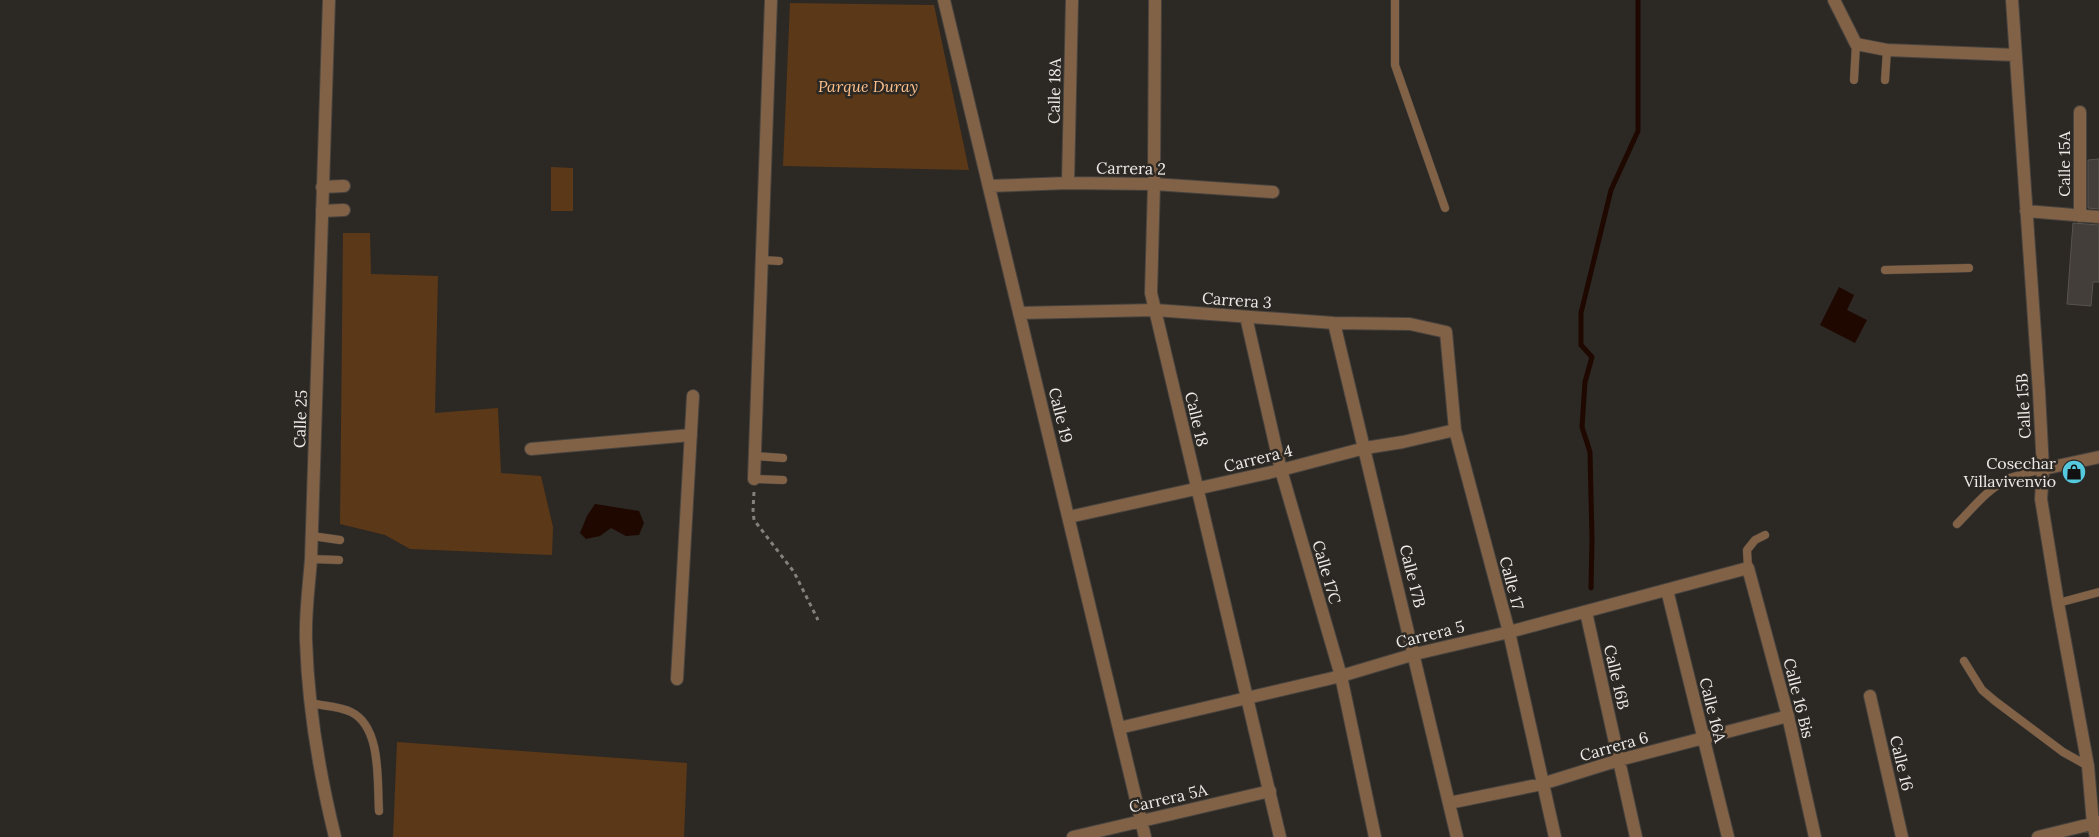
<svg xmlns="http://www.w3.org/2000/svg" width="2099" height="837" font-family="Lora,serif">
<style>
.green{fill:#5b3817}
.water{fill:#1e0800}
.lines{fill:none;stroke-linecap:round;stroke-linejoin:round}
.stream{stroke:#1e0800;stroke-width:5}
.building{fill:#433e3a;stroke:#59534f}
.service-casing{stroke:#47433f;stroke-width:9}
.minor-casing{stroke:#47433f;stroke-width:14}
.tertiary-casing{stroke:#47433f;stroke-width:14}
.path{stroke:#84817d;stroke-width:3;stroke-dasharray:4 4;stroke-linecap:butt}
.service{stroke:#826246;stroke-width:8}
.minor{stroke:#826246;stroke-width:12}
.tertiary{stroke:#826246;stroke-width:12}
.labels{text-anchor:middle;stroke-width:5;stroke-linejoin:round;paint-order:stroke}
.park-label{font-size:16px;font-style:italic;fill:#fcc08d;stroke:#2c2824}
.street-label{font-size:16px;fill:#edeae7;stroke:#2c2824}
.poi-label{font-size:16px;fill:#edeae7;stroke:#2c2824;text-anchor:end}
</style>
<rect width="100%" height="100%" fill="#2c2824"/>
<path class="green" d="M790,3L934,5L969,170L783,166Z
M551,167L573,168V211H551Z
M343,233H370L371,274L438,276L435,413L498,408L501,473L541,476L553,527L552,555L410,549L385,535L340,524Z
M397,742L687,763L684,837H393Z"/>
<path class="water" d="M1839,287L1854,295L1847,310L1867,320L1855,343L1820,325Z
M595,504L639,511L644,523L639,535L626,536L611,528L600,536L586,539L580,533L587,516Z"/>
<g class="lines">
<path class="stream" d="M1591,588L1592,539L1590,452L1582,427L1585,382L1592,357L1581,345V313L1611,190L1638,131V0"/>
</g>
<path class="building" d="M2099,159V209L2088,208V160Z
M2073,223L2099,225V282H2093L2091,306L2067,304Z"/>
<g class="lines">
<g class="service-casing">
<path id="service" d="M1395,0V65L1445,208
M1854,80L1856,44
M1885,80L1887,50
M762,260L779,261
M1885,270L1969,268
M755,456L783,458
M754,479L783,480
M1957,524C1973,508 1988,488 2010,478C2020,474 2032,472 2043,469
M312,536L340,540
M311,559L339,560
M1748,568L1747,550L1755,540L1765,535
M2058,603L2099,592
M1964,661L1982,690L1995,701L2063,752L2088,766
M310,703C322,706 340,706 351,712C382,727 377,782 379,811"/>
</g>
<g class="minor-casing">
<path id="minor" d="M944,0L1145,837
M1834,0L1856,44L1887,50L2015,55
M2012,0L2039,392L2043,469L2041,499L2058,603L2088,766L2093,824L2096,837
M1068,183L1072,0
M989,186L1068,183L1154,184L1273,192
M322,187L344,186
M322,211L344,210
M2026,211L2099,217
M2080,216V112
M1019,313L1155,310L1334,323L1410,324L1446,332L1455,430L1509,632L1555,837
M1246,317L1281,470L1341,676L1375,837
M1334,323L1457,837
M531,449L691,435
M2043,469L2099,457
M754,479L771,0
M1069,517L1281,470L1365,448L1403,442L1455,430
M1667,590L1728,837
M1586,612L1636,837
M677,679L693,396
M1870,696L1902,837
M1119,728L1341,676L1415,654L1509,632L1748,568L1788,716L1815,837
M1449,803L1542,784L1619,760L1788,716
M1073,837L1270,791
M2038,837L2099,822"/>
</g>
<g class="tertiary-casing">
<path id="tertiary" d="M329,0L311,559C309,586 305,613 306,640C308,707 319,772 335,837
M1155,0L1154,184L1151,293L1280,837"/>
</g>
<path class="path" d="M754,492L753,510L754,520L794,572L818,620"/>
<use href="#service" class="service"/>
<use href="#minor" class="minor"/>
<use href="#tertiary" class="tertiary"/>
</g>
<defs>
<g id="shop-disc" transform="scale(1.25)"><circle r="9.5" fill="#55cade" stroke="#2c2824"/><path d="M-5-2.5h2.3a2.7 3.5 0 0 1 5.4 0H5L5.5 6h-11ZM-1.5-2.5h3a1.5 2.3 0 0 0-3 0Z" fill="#111"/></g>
</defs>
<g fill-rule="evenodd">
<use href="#shop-disc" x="2074" y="472"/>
</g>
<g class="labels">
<g class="park-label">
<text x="868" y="92">Parque Duray</text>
</g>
<g class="street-label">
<text transform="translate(1054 91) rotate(-89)" y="6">Calle 18A</text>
<text transform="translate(2064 164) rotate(-90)" y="6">Calle 15A</text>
<text transform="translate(1131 168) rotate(1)" y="6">Carrera 2</text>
<text transform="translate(1237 300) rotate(4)" y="6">Carrera 3</text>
<text transform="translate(2023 406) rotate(-93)" y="6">Calle 15B</text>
<text transform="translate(1061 415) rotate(76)" y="6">Calle 19</text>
<text transform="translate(300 419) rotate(-88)" y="6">Calle 25</text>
<text transform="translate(1197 419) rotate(77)" y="6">Calle 18</text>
<text transform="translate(1258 458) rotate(-14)" y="6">Carrera 4</text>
<text transform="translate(1327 572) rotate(74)" y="6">Calle 17C</text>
<text transform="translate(1413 576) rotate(76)" y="6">Calle 17B</text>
<text transform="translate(1512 583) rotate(75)" y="6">Calle 17</text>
<text transform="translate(1430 634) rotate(-14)" y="6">Carrera 5</text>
<text transform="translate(1617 677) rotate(77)" y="6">Calle 16B</text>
<text transform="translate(1799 698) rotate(76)" y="6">Calle 16 Bis</text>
<text transform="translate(1713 710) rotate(76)" y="6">Calle 16A</text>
<text transform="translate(1614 746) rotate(-16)" y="6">Carrera 6</text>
<text transform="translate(1902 763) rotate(77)" y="6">Calle 16</text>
<text transform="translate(1168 798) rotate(-13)" y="6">Carrera 5A</text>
</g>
<g class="poi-label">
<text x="2056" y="469">Cosechar<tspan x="2056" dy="18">Villavivenvio</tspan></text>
</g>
</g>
</svg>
